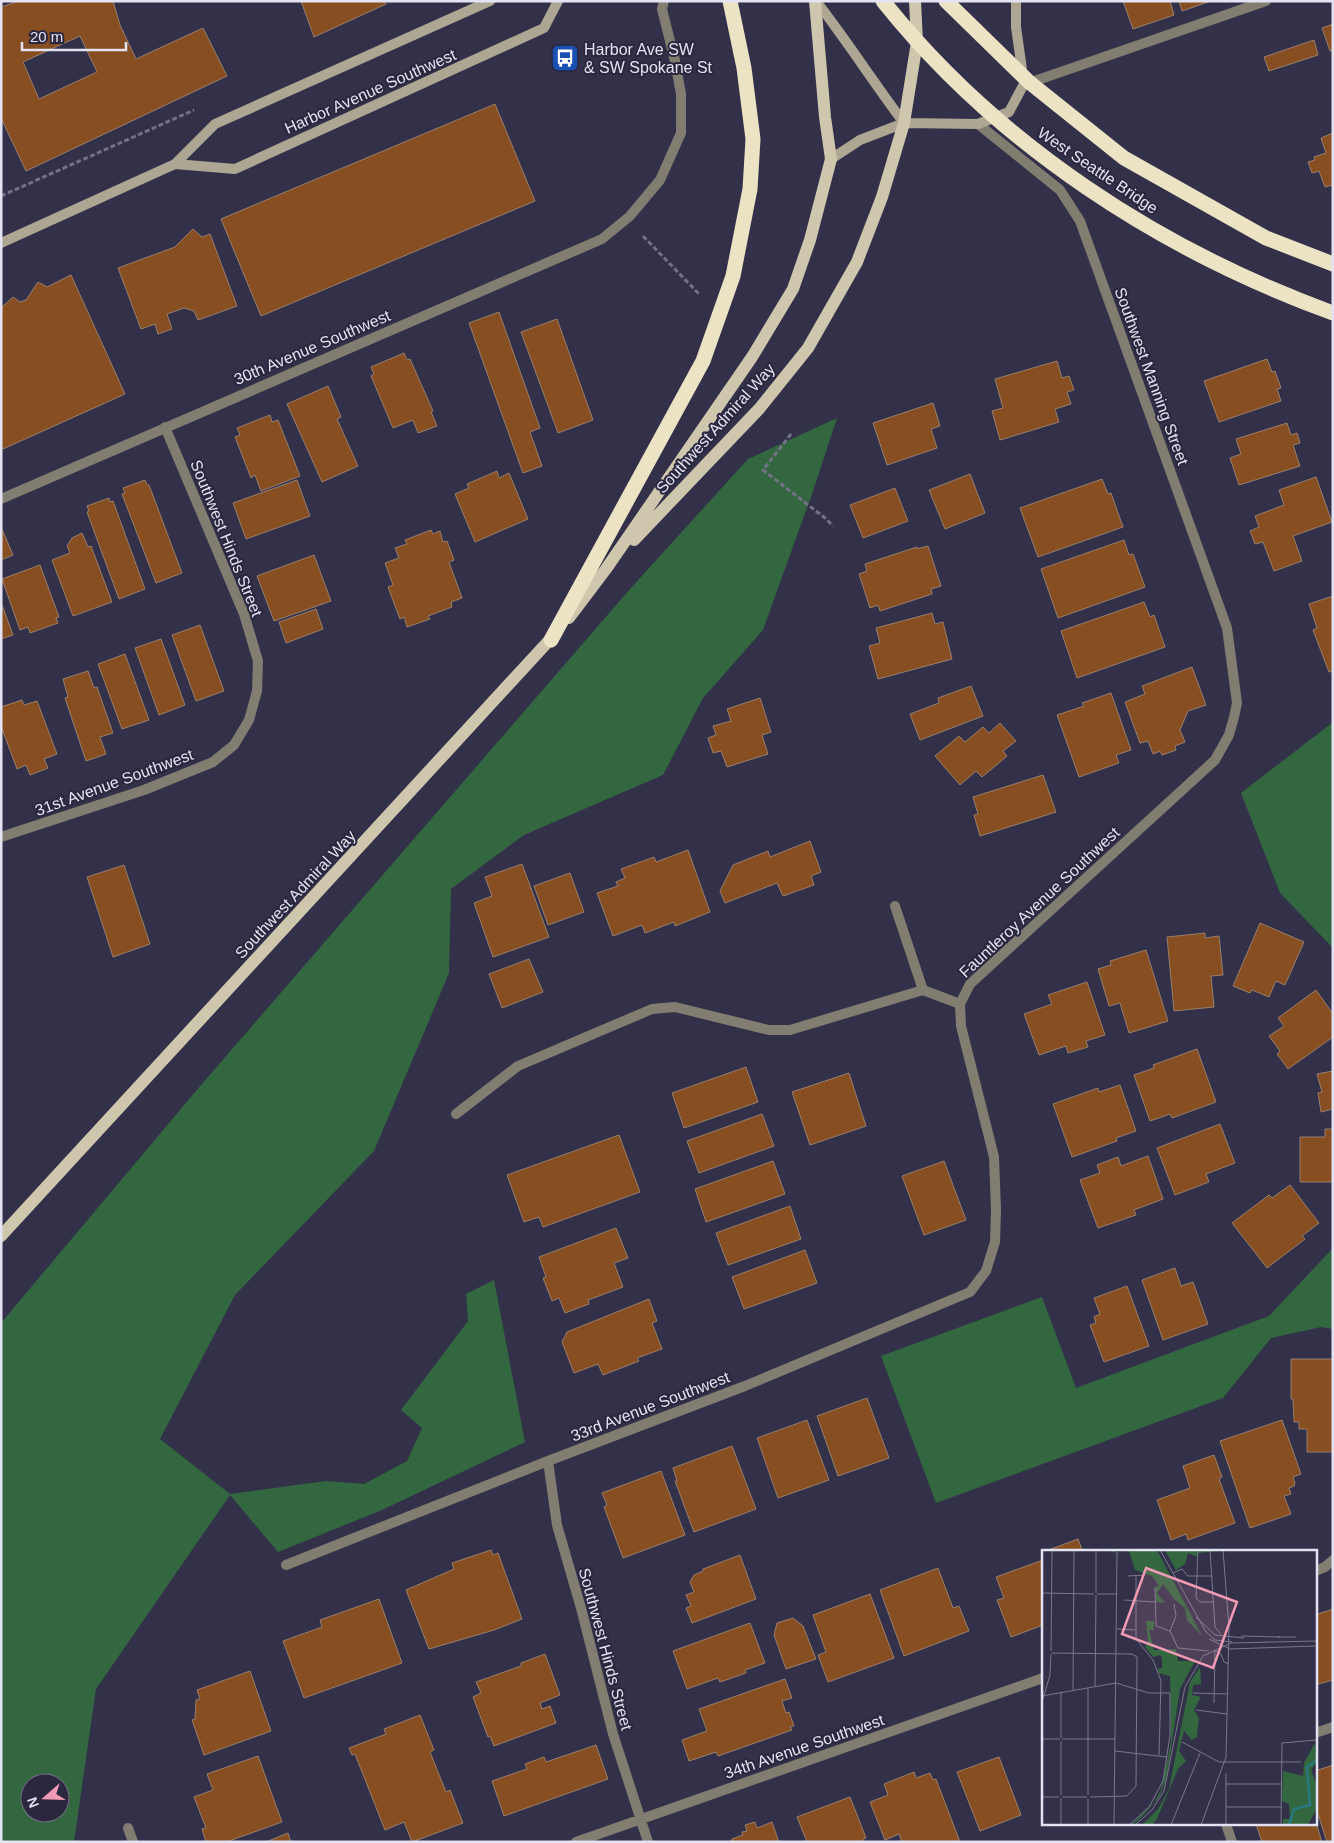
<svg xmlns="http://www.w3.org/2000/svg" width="1334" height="1843" font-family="Arial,sans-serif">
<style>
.green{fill:#32673f;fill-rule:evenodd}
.building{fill:#864e21;stroke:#997f6e;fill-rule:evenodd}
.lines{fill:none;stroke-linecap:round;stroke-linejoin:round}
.path{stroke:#737186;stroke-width:3;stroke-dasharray:5 2.5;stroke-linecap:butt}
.service{stroke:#817d71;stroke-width:10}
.minor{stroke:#817d71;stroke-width:10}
.secondary{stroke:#ada693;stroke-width:10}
.primary{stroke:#cec6ad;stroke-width:12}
.motorway{stroke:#ece2c4;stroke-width:15}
.motorway-bridge{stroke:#ece2c4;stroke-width:15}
.labels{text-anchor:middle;stroke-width:4;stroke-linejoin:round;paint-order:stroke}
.poi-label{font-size:16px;fill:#e4e3f3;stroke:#2a273e;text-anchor:start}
.street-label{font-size:16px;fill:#e4e3f3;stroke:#2a273e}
.inset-river{fill:none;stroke:#28787f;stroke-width:2.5}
.inset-road{fill:none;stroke:#7a788d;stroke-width:1}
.view{fill:#f09ab4;fill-opacity:0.15;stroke:#f09ab4;stroke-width:2.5}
.inset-edge{fill:none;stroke:#e4e3f3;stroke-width:2.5}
</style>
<rect width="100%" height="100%" fill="#333149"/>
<path class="green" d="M837,418L813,491L763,630L703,698L663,775L524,835L451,889L449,973L374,1151L235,1295L160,1439L230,1494L326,1481L364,1484L407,1461L422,1428L401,1410L468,1321L466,1294L494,1280L525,1442L382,1510L278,1552L230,1495L96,1689L74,1842H1V1323L201,1085L630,589L748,459ZM30,1783H60V1813H30Z
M1333,722V948L1280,893L1241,793Z
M1333,1248V1329L1321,1327L1271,1338L1223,1398L936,1503L881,1356L1042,1297L1076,1388L1269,1316Z"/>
<path class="building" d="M19,1H113L120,25L136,59L203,28L227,76L26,171L1,118V7ZM80,36L97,72L39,99L23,62Z
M301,1H385L386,4L314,37Z
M1123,1H1170L1174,15L1133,29Z
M1179,1H1211L1182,11Z
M1333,24V50L1330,51L1322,28Z
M1314,40L1318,55L1269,71L1264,57Z
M495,104L535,201L261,316L221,219Z
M1333,133V185L1325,187L1319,171L1312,173L1308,162L1315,160L1314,157L1326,153L1321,138Z
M193,229L202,237L210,234L237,306L198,320L194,311L184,308L167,314L172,329L158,334L155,324L141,329L118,268L175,247Z
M71,275L125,394L3,449L1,445V308L13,297L20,302L26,300L38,282L47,287Z
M499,312L540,428L530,432L542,466L523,473L469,323Z
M557,319L593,420L558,433L521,332Z
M404,353L407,360L410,359L433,411L431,412L437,426L418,433L413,420L393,428L371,376L374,374L371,367Z
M1267,359L1272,372L1275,371L1281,388L1277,389L1281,401L1219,422L1204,381Z
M1057,361L1062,378L1069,376L1074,390L1067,392L1071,404L1055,409L1059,422L1000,440L992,411L1003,408L995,379Z
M328,386L341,417L337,419L358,466L322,482L287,404Z
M933,403L940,426L931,429L937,448L887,465L873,423Z
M270,415L272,422L278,420L300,476L261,491L255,475L251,478L235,437L240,435L237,428Z
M1287,423L1291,435L1297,433L1300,443L1293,445L1300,466L1239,485L1230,458L1241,454L1236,439Z
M497,471L499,478L509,473L528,519L475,542L455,494L469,488L467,484Z
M970,474L985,513L945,529L929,490Z
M1316,477L1332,522L1293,536L1302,561L1274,571L1263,542L1255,544L1250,531L1259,527L1255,516L1284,505L1279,490Z
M1102,479L1108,494L1111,493L1123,527L1038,557L1020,508Z
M145,480L147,485H149L182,573L156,583L122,494L125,493L123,488Z
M297,480L310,516L246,539L233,503Z
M895,488L908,521L863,538L850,505Z
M109,498L110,502L113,501L145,589L119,599L87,512L89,511L87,506Z
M1,527L13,555L1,560Z
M431,530L433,534L440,531L443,542L447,541L454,560L449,562L462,598L451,602L452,607L428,616L430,619L407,627L404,617L400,619L388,587L393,585L385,563L399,558L395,548L407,544L405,540Z
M82,533L88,547L91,546L112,602L73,616L52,560L70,553L67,546L72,538Z
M1124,540L1129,555L1133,554L1145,587L1058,618L1041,569Z
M928,546L941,586L931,589L932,594L880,611L878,605L870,608L859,574L867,571L865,564L917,547V549Z
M314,555L331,601L274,621L257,576Z
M40,565L59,617L56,618L58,623L30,633L28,627L20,630L2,579Z
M1333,596V671L1329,672L1313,630L1317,628L1309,604Z
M1,602L13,635L1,639Z
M1144,602L1150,617L1154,615L1165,647L1077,678L1061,631Z
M316,609L323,629L286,643L279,622Z
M932,613L935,624L943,622L952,659L878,679L869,646L880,643L876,628Z
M200,625L224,691L196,701L172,635Z
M161,639L185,705L159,715L135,648Z
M125,654L149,720L122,729L98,664Z
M1192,667L1206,705L1188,711L1180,730L1185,742L1175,746L1176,750L1162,755L1160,751L1153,754L1148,741L1140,743L1125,702L1145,694L1142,686Z
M88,671L94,688L97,687L113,733L100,737L106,754L86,761L65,698L68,697L63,679Z
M971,686L983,716L920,740L910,714L939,703L938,698Z
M1111,693L1131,750L1116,755L1119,763L1079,777L1057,715L1084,706L1082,703Z
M760,698L771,732L762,735L768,754L727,767L721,751L713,753L708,738L716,735L713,726L731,721L727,709Z
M22,700L24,705L37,701L57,754L44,759L48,768L30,775L26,765L17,769L1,726V707Z
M1000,723L1016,741L1003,751L1007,756L982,777L976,771L960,785L935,756L959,736L965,742L983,727L989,733Z
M1043,775L1056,812L980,836L974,815L978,814L973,797Z
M810,841L821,872L811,876L814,885L783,896L777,883L725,903L720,891L733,865L768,851L770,857Z
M688,850L710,912L675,926L674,922L645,933L642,925L613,936L597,893L618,886L616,882L625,878L621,869L654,857L656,862Z
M522,864L549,937L493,957L474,903L492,896L485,877Z
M124,865L150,944L113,957L87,877Z
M570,873L584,912L548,925L534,886Z
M1260,923L1304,942L1285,985L1276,981L1269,997L1252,990L1250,993L1233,986Z
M1205,933V938L1219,936L1223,975L1211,976L1214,1007L1174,1011L1167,937Z
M1146,950L1168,1021L1129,1033L1120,1003L1109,1006L1098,969L1111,965L1110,961Z
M529,959L543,992L502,1008L489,974Z
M1087,982L1105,1035L1086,1041L1088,1047L1068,1053L1066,1046L1039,1055L1024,1014L1052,1004L1048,995Z
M1316,990L1333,1014V1037L1288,1069L1277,1054L1280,1051L1269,1036L1284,1026L1278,1018Z
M1197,1049L1216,1102L1172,1118L1170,1114L1150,1121L1134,1075L1154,1068L1153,1065Z
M746,1067L758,1102L684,1128L672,1093Z
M1333,1071V1109L1321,1112L1318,1093L1322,1092L1317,1074Z
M849,1073L866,1126L810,1145L792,1092Z
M1120,1085L1136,1131L1116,1138L1117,1141L1072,1157L1053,1104L1098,1088L1099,1092Z
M762,1114L774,1146L699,1173L687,1141Z
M1220,1124L1235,1163L1206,1174L1209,1182L1175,1195L1157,1148Z
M1325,1129H1333V1182H1300V1137H1325Z
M619,1135L640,1192L543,1227L539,1217L524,1222L507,1175Z
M1148,1156L1163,1199L1134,1210L1136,1215L1098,1228L1080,1180L1100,1173L1097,1165L1118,1157L1121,1166Z
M773,1161L785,1194L706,1222L695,1189Z
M944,1161L966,1220L924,1235L902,1176Z
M1290,1185L1319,1223L1302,1236L1305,1239L1267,1268L1232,1223L1269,1195L1272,1198Z
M790,1206L801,1239L728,1265L716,1233Z
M616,1228L628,1258L614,1263L623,1287L588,1300L589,1304L565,1313L559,1298L552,1301L543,1278L546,1277L539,1257Z
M805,1250L817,1283L744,1309L732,1277Z
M1175,1268L1181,1286L1193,1282L1208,1324L1163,1340L1142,1280Z
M1127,1286L1149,1346L1104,1362L1090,1325L1096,1323L1094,1317L1100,1314L1094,1298Z
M649,1299L657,1321L652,1323L662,1349L637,1358L639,1361L603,1375L598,1364L574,1373L562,1342L567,1332Z
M1291,1359H1333V1452H1307V1429H1299V1422H1294L1293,1399H1291Z
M867,1398L889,1458L838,1476L817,1416Z
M807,1420L829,1480L778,1498L757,1438Z
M1282,1420L1301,1474L1293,1477L1295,1483L1294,1486L1289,1488L1291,1494L1284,1496L1291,1514L1250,1528L1220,1441Z
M732,1446L756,1509L694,1532L675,1481H677L673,1468Z
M1214,1455L1222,1477L1219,1479L1235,1523L1188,1540L1186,1534L1171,1540L1157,1500L1190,1488L1183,1466Z
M661,1471L685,1535L623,1558L604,1507L607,1505L602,1493Z
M1078,1539L1083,1552H1043Z
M491,1550L493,1555L498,1553L522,1619L494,1630L429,1649L406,1590L454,1569L452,1563Z
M740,1555L756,1599L692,1623L686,1608L691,1606L686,1595L694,1592L690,1582L694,1575L703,1571V1569Z
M1043,1560V1625L1011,1637L997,1600L1004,1598L996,1577Z
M938,1568L953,1608L959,1606L969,1631L904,1656L880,1590Z
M870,1594L894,1658L828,1682L818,1655L826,1652L813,1615Z
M379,1599L402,1663L304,1698L283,1641L322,1627L320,1620Z
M1333,1609V1680L1315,1685V1615Z
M793,1618L803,1626L816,1659L786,1669L774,1635L777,1623Z
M750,1623L765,1663L745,1670L746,1673L720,1682L718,1678L687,1689L673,1651Z
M545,1654L560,1695L540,1703L542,1709L550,1706L556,1723L494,1746L490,1736L488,1737L473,1697L481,1693L476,1682L521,1666V1663Z
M250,1671L271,1731L204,1755L192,1720L195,1719L196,1700L200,1699L197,1690Z
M785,1679L792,1698L782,1701L786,1713L789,1712L794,1726L790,1727L792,1730L718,1756L716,1752L689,1761L682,1740L707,1731L699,1709Z
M420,1715L434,1750L430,1752L446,1792L450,1790L463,1823L412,1842L404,1822L385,1830L355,1754L352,1755L349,1748L386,1734L384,1729Z
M596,1745L608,1779L504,1816L492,1781L527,1769L525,1764L544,1757L546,1762Z
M258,1756L282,1822L226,1842H206L202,1829L206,1828L194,1797L213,1790L207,1774Z
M999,1757L1021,1815L980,1831L957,1772Z
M1333,1765V1842H1327L1315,1805V1771Z
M914,1772L916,1778L930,1773L933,1780L936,1779L960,1842H902L899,1834L885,1840L870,1802L888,1795L884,1784Z
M850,1797L866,1838L863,1839L864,1842H807L797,1817Z
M1315,1820L1322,1842H1262L1256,1824H1315Z
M755,1822L757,1828L772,1822L779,1842H731L732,1839L743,1835L742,1832L747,1831L745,1825Z
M288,1833L291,1842H266Z"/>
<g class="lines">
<path class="path" d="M1,196L194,110
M643,236L700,295
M791,434L763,470L825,518L833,526"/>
<path class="service" d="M1315,1733L1333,1727"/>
<path class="minor" d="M1026,84L1266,1
M1,499L602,239L630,216L660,180L681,133V94L675,61L662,9L664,1
M1,837L144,790L213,762L234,745L249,720L257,691L258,661L244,614L165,427
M895,906L923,990
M456,1114L518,1066L652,1009L675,1007L769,1030H790L923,990L960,1004
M548,1461L557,1525L581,1608L613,1734L648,1842
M286,1565L548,1461L745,1386L970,1292L986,1271L995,1242L996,1210L994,1157L961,1026L960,1004L970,984L1215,760L1229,735L1234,717L1237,703L1227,628L1080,221L1060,190L978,124
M1315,1571L1325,1567L1333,1560
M1226,1824L1232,1842
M128,1828L133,1842
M576,1842L1043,1678"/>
<path class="secondary" d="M816,1C847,41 874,83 904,123
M831,159L860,140L904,123L978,124L1009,112L1024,84L1016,27V1
M175,164L235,169L544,28L558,1
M1,243L175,164L215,124L490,1"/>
<path class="primary" d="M634,540L759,409L808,348L857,262L882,197L904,123L917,42L915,1
M569,618L606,569L752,357L793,289L810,240L831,159L825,117L815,1
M1,1236L556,633"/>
<path class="motorway" d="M551,640L703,361L733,276L750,189L753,139L744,68L730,1"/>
<path class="motorway-bridge" d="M883,1C998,145 1160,250 1333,313
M946,1L1029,82L1124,158L1266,238L1333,264"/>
</g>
<defs>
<g id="bus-square" transform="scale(1.4375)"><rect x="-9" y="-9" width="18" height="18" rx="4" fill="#1a4fb4" stroke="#2a273e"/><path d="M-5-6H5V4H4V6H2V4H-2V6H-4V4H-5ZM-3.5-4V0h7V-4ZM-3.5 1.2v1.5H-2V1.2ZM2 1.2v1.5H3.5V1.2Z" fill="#fff"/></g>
</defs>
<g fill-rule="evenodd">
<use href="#bus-square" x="565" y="58"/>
</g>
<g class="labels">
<g class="poi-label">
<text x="584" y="55">Harbor Ave SW<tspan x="584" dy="18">&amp; SW Spokane St</tspan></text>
</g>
<g class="street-label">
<text transform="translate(370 91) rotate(-24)" y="6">Harbor Avenue Southwest</text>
<text transform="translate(1098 170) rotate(34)" y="6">West Seattle Bridge</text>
<text transform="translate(312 347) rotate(-23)" y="6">30th Avenue Southwest</text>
<text transform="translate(1152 376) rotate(70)" y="6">Southwest Manning Street</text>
<text transform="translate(715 428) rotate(-48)" y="6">Southwest Admiral Way</text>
<text transform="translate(227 538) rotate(68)" y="6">Southwest Hinds Street</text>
<text transform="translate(114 782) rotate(-20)" y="6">31st Avenue Southwest</text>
<text transform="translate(295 894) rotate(-47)" y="6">Southwest Admiral Way</text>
<text transform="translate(1039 902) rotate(-43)" y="6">Fauntleroy Avenue Southwest</text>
<text transform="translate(650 1406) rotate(-21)" y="6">33rd Avenue Southwest</text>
<text transform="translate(606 1649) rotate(75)" y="6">Southwest Hinds Street</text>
<text transform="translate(804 1746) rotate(-19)" y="6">34th Avenue Southwest</text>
</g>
</g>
<g transform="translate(1042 1550)">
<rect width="275" height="275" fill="#333149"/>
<path d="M66,0H115L160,86L145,70L143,58L132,49L121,34L115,43L123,53L114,52L113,37L117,36L110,26L93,20L87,1L74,0L73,3ZM123,0H177V1L156,3L155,7L146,3L143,14L134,20ZM104,71H112V80H107L112,100L134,99L136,111H153L138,139L125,225L118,246L97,270L89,275L112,252L119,240L129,192L128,126L116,123L115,119L120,118V108L118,105L111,107L103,97L106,91ZM158,117L159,134L151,135L150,145L159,147L152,160L157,168L155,187L150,190L142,181L137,201L144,211L136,219L115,269L110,275H100L116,259L127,239L148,132ZM273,193L275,212L269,220L275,236V258L266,275H241V269H248L247,254L240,251L241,221L261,226L262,213Z" fill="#32673f"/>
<path class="inset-river" d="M247,275L252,259L268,255L265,217L275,210"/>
<path class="inset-road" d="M118,0L164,82L173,90L190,92M156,0L154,48L158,52H171M168,0L173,77L179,84M131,23L140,19L146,26H170M86,26L102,25M94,26V89L111,110L119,131L117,205M113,38L114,76L128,81M0,43L52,44M54,43V0M55,44H75M82,50L113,52M132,54L134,66L128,81L136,98L167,101M154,67L173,85L202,88M75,79L93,80M199,86L238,87M235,87H254M167,89L188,99L273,96M172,100L179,104L182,112L187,114M9,101L10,0M10,103L90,104L95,107L94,236L85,246L48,247M53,136L54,45M46,138V245M31,140L32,0M151,143L185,144M0,146L74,133L107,143H128V185L121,231L107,257L87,275M0,152L8,125L9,104M172,153L173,101M154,160L185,164M19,188V142M0,189H18M20,189H73M19,191V245M140,192L177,212H259M73,201L125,207M184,234H240M0,247H17M20,247H45M19,248V275M184,257H239M46,275V249M72,275L75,2M93,275L110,260L122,241L143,137L161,106L189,93L275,91M129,275L158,203M159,275L184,207L187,78L181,0M184,275V223M239,275L240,193L275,190"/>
<path class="view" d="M104,18L195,52L171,118L80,84Z"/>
<rect width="275" height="275" class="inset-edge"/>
</g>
<rect width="1334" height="1843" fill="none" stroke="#e4e3f3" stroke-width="5"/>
<g transform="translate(45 1798) rotate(250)"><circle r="24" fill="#2a273e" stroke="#747286"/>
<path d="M0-4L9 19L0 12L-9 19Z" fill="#f09ab4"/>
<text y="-8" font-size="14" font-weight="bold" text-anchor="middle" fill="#e4e3f3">N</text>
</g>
<path d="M22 42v8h104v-8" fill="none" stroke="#e4e3f3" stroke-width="2.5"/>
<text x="30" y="42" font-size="15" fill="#e4e3f3" stroke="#2a273e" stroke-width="4" paint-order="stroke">20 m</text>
</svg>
